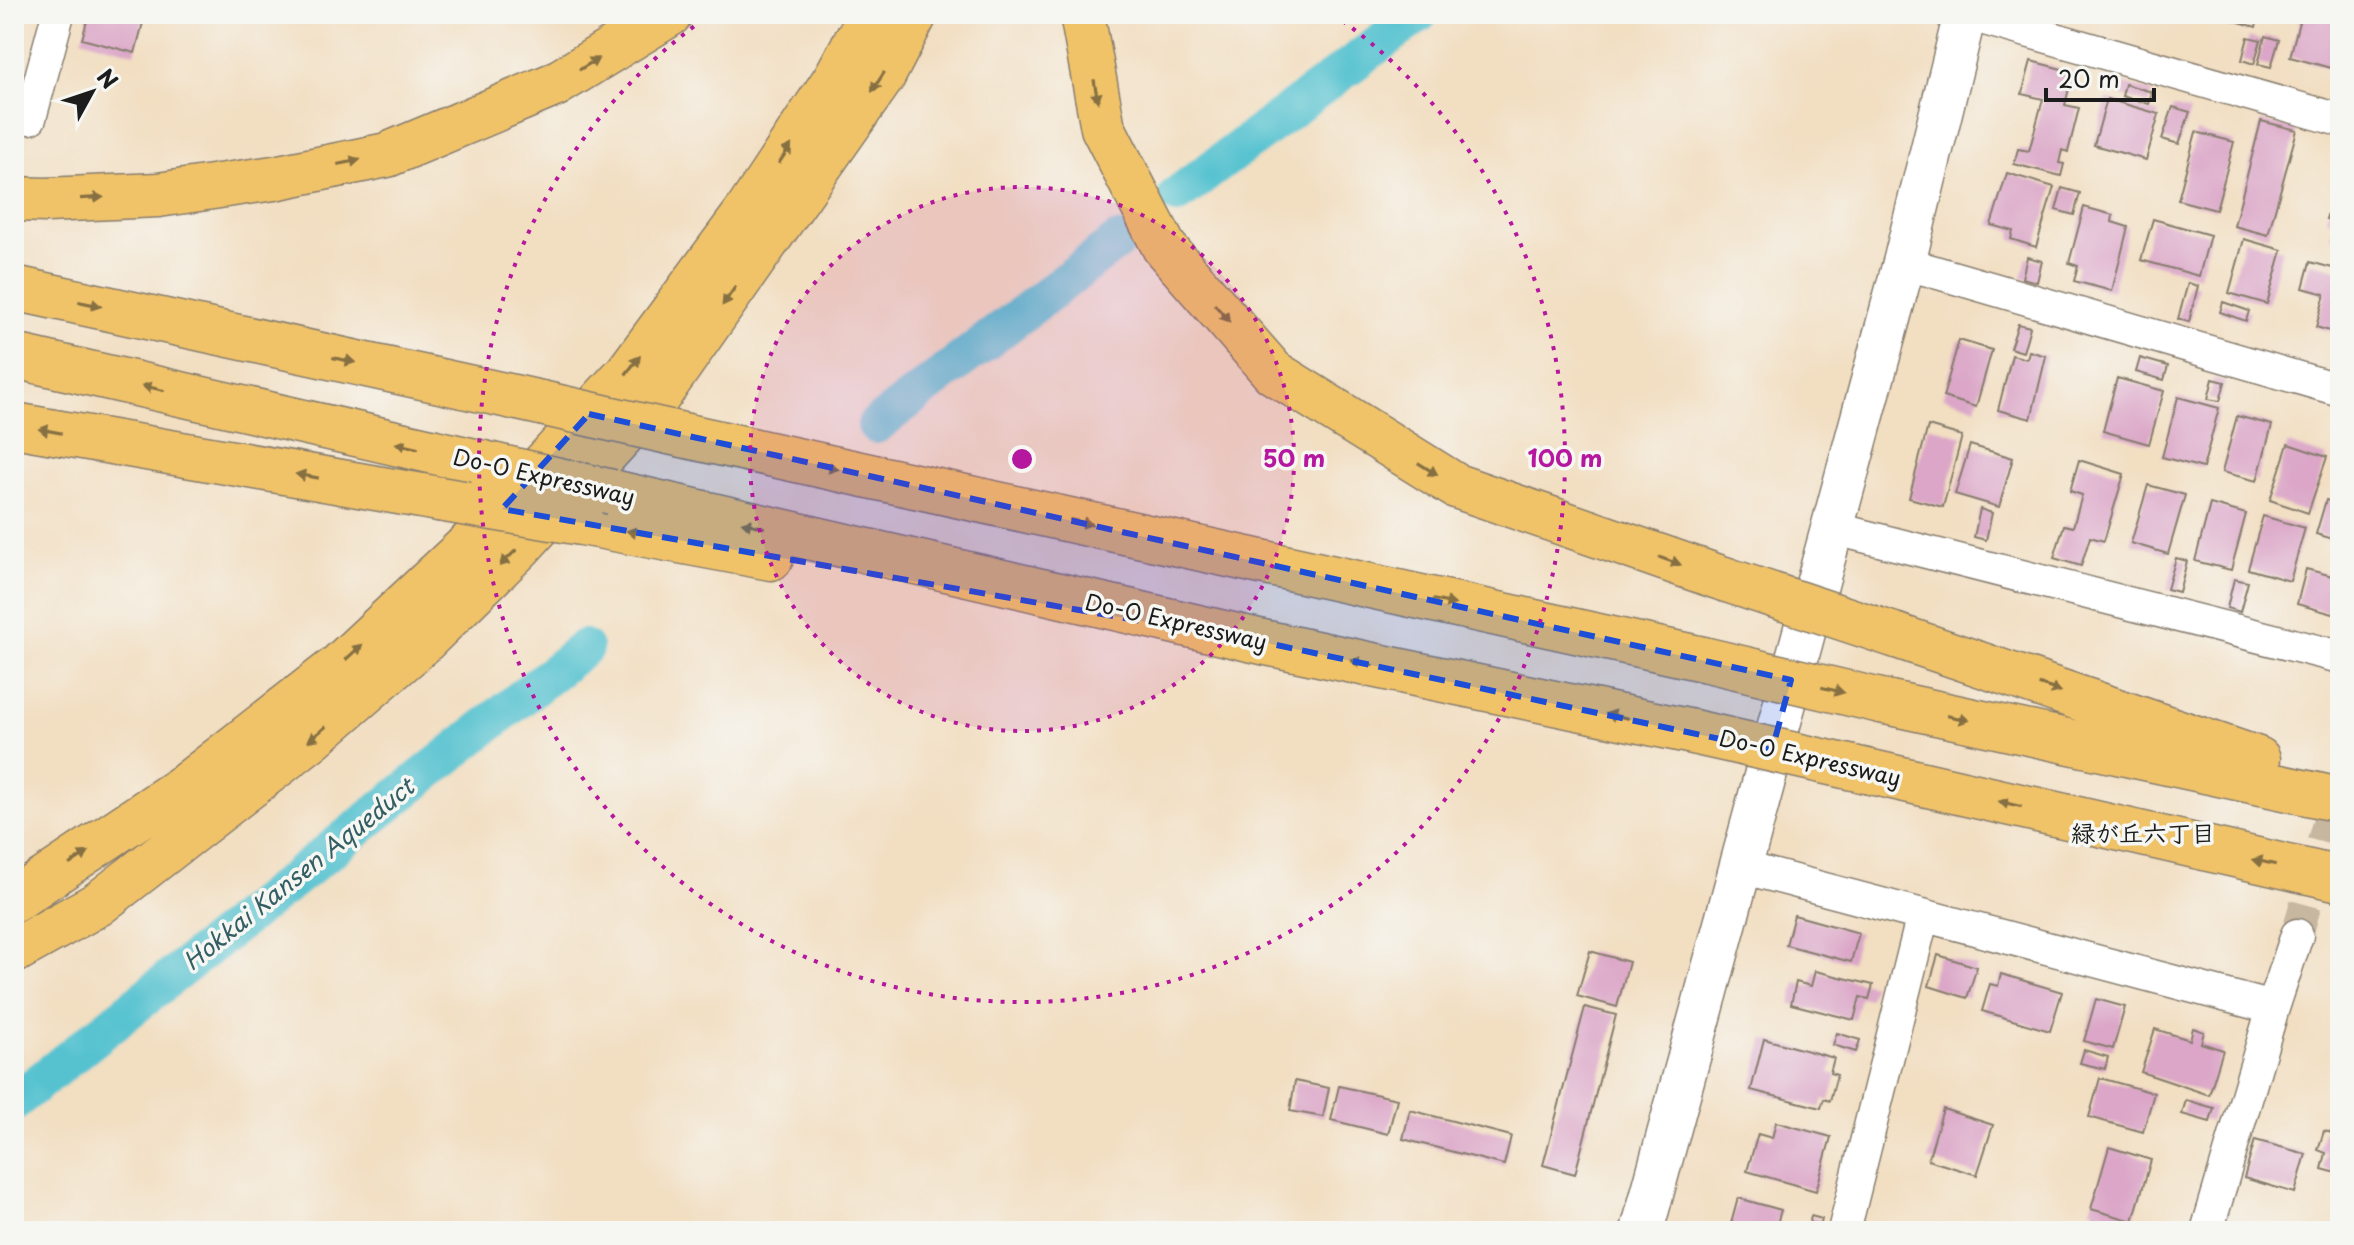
<svg xmlns="http://www.w3.org/2000/svg" width="2354" height="1245" font-family="'Playpen Sans','Klee One',sans-serif">
<style>
.lines{fill:none;stroke-linecap:round;stroke-linejoin:round}
.canal{stroke:#56c2d0;stroke-width:38}
.building{fill:#dba6c7}
.minor-tunnel{stroke:#c7b7a0;stroke-width:32;stroke-dasharray:32 16;stroke-linecap:butt}
.minor-casing{stroke:#877d6e;stroke-width:35}
.tertiary-casing{stroke:#877d6e;stroke-width:45}
.motorway-casing{stroke:#877d6e;stroke-width:47}
.minor{stroke:#fff;stroke-width:32}
.tertiary{stroke:#fff;stroke-width:42}
.motorway{stroke:#f1c369;stroke-width:44}
.motorway-bridge-casing{stroke:#877d6e;stroke-width:47;stroke-linecap:butt}
.motorway-bridge{stroke:#f1c369;stroke-width:44}
.oneway{fill:#867042}
.marked{fill:#1d4ed8;fill-opacity:0.2;stroke:#1d4ed8;stroke-width:6;stroke-dasharray:16 10;stroke-linejoin:round}
.ring{fill:none;stroke:#b5179e;stroke-width:4;stroke-dasharray:4 8}
.labels{text-anchor:middle;stroke-width:7;stroke-linejoin:round;paint-order:stroke}
.street-label{font-size:22px;fill:#1c1c1c;stroke:#f6f6f2}
.neighbourhood-label{font-size:24px;font-weight:bold;fill:#1c1c1c;stroke:#f6f6f2}
.water-label{font-size:24px;font-style:italic;fill:#335e64;stroke:#f6f6f2}
.centre{fill:#b5179e;stroke:#f6f6f2;stroke-width:4}
.ring-label{font-size:24px;text-anchor:middle;font-weight:bold;fill:#b5179e;stroke:#f6f6f2;stroke-width:7;stroke-linejoin:round;paint-order:stroke}
</style>
<rect width="100%" height="100%" fill="#f6f6f2"/>
<filter id="ink" filterUnits="userSpaceOnUse"><feTurbulence type="fractalNoise" baseFrequency=".0125" numOctaves="2"/><feDisplacementMap in="SourceGraphic" scale="16" xChannelSelector="R" yChannelSelector="G"/><feConvolveMatrix kernelMatrix="1 2 1 2 8 2 1 2 1" color-interpolation-filters="sRGB"/></filter>
<filter id="wash" filterUnits="userSpaceOnUse"><feTurbulence type="fractalNoise" baseFrequency=".006" numOctaves="4" result="noise"/><feDisplacementMap in="SourceGraphic" scale="32" xChannelSelector="R" yChannelSelector="G"/><feGaussianBlur stdDeviation="1.8" result="paint"/><feColorMatrix in="noise" values="0 0 0 0 0 0 0 0 0 0 0 0 0 0 0 0 0 1.4 0 .05"/><feComposite in="paint" operator="in"/></filter>
<g filter="url(#wash)">
<rect width="100%" height="100%" fill="#f2dec1"/>
<g class="lines">
<path class="canal" d="M1177,195L1419,14
M876,425L1118,241
M14,1102L584,648"/>
</g>
<g id="blocks">
<path class="building" d="M89,14L145,15L135,53L82,39Z
M2212,14H2259L2256,27Z
M2301,14H2340V35L2331,68L2290,57Z
M2265,36L2279,40L2271,67L2258,64Z
M2248,37L2261,40L2254,64L2242,60Z
M2031,61L2073,72L2065,105L2079,108L2068,152L2062,150L2059,163L2064,164L2061,176L2014,164L2018,149L2029,151L2043,99L2022,94Z
M2125,84L2152,92L2149,104L2122,96Z
M2107,99L2159,114L2146,160L2094,145Z
M2173,107L2190,112L2179,144L2162,139Z
M2261,121L2297,130L2268,235L2234,226Z
M2196,132L2234,142L2216,210L2178,200Z
M2007,173L2054,187L2036,247L2011,239L2013,231L1991,225Z
M2062,188L2080,193L2074,215L2056,210Z
M2334,193L2340,195V239L2331,236L2336,221L2326,219Z
M2084,207L2113,215L2112,222L2128,227L2112,291L2074,281L2078,266L2069,263Z
M2153,219L2210,235L2199,276L2141,260Z
M2244,239L2282,250L2267,304L2229,293Z
M2027,257L2042,261L2037,282L2022,278Z
M2310,262L2340,270V334L2316,327L2325,294L2303,288Z
M2188,283L2198,286L2189,322L2178,319Z
M2223,302L2249,311L2246,321L2220,312Z
M2018,324L2030,327L2023,352L2010,348Z
M1959,340L1992,350L1976,407L1943,397Z
M2029,351L2046,356L2031,419L1998,410L2012,355L2027,359Z
M2140,358L2168,366L2164,380L2136,372Z
M2117,378L2164,391L2149,444L2103,431Z
M2213,379L2225,382L2220,401L2208,399Z
M2178,397L2219,408L2203,468L2162,457Z
M2237,416L2272,425L2257,481L2222,472Z
M1928,426L1962,436L1943,507L1909,498Z
M2288,444L2327,457L2308,513L2270,500Z
M1970,445L2013,458L1999,507L1955,494Z
M2079,460L2124,474L2104,541L2090,537L2081,566L2054,558L2064,525L2073,527L2082,495L2070,491Z
M2148,485L2185,495L2168,554L2131,543Z
M2326,500L2340,504V541L2316,534Z
M2210,504L2246,514L2231,570L2195,561Z
M1980,509L1992,513L1986,540L1974,537Z
M2263,516L2305,528L2290,581L2248,569Z
M2176,558L2187,561L2179,592L2167,589Z
M2306,569L2340,578V616L2297,604Z
M2234,579L2248,582L2240,612L2227,608Z
M1794,915L1859,933L1851,962L1786,945Z
M1590,951L1629,962L1617,1007L1577,996Z
M1938,955L1977,967L1967,998L1929,986Z
M1815,971L1873,985L1869,999L1860,997L1854,1020L1791,1004L1796,982L1811,986Z
M2001,974L2062,992L2050,1031L1982,1011L1990,984L1998,986Z
M2096,999L2125,1007L2113,1049L2084,1041Z
M1585,1007L1616,1015L1575,1174L1543,1165Z
M2193,1028L2204,1032L2201,1043L2223,1050L2209,1095L2141,1072L2155,1029L2190,1040Z
M1837,1033L1860,1040L1856,1052L1833,1045Z
M1764,1039L1834,1058L1830,1073L1837,1075L1830,1101L1824,1099L1821,1108L1751,1090Z
M2084,1050L2108,1057L2105,1069L2080,1063Z
M2100,1078L2154,1093L2143,1132L2089,1117Z
M1295,1081L1329,1088L1323,1117L1290,1111Z
M1339,1086L1397,1099L1388,1134L1331,1120Z
M2186,1100L2214,1108L2210,1122L2182,1114Z
M1943,1109L1993,1125L1977,1175L1928,1160Z
M1410,1110L1511,1136L1504,1165L1403,1139Z
M1776,1122L1831,1137L1816,1191L1747,1171L1758,1134L1772,1138Z
M2324,1131L2340,1135V1174L2322,1169L2326,1153L2318,1150Z
M2255,1140L2306,1154L2295,1193L2244,1178Z
M2109,1147L2151,1160L2133,1221L2091,1209Z
M1738,1198L1781,1210L1775,1231H1729Z
M1811,1216L1822,1219L1819,1231H1808Z
M2093,1222L2121,1230V1231H2091Z"/>
</g>
</g>
<g filter="url(#ink)">
<use href="#blocks" fill-opacity="0" stroke="#877d6e" stroke-width="2"/>
<g class="lines">
<path class="minor-tunnel" d="M2297,935L2340,780"/>
<g class="minor-casing">
<path id="minor" d="M1967,14L2340,120
M30,118L58,14
M1904,263L2340,390
M1832,528L2340,657
M1741,867L2273,1008
M1844,1231L1923,915
M2207,1231L2273,1008L2297,935"/>
</g>
<g class="tertiary-casing">
<path id="tertiary" d="M1642,1231L1904,263L1965,14"/>
</g>
<g class="motorway-casing">
<path id="motorway" d="M1082,14L1103,128L1164,247L1273,372L1456,486L1724,579
M14,199L46,200L158,195L274,178L387,155L556,84L670,14
M14,288L541,403
M14,356L483,463
M14,425L439,499
M669,432L1703,659
M612,492L1267,643L1693,732
M582,523L771,558
M1897,636L2258,759
M1881,701L2340,800
M1871,772L2340,879
M14,900L186,785L340,665L479,535L628,372L748,210L835,79L871,14
M14,951L98,904L311,739L421,644L520,547L659,395L883,76L915,14"/>
</g>
<use href="#minor" class="minor"/>
<use href="#tertiary" class="tertiary"/>
<use href="#motorway" class="motorway"/>
<g class="motorway-bridge-casing">
<path id="motorway-bridge" d="M541,403L669,432
M483,463L612,492
M439,499L582,523
M1724,579L1897,636
M1703,659L1881,701
M1693,732L1871,772"/>
</g>
<use href="#motorway-bridge" class="motorway-bridge"/>
</g>
<defs><path id="oneway-solid" d="M-6-.8H1V-3.2L6.5 0L1 3.2V.8H-6Z" transform="scale(2)"/></defs>
<g class="oneway">
<use href="#oneway-solid" transform="translate(589 64) rotate(-31)"/>
<use href="#oneway-solid" transform="translate(878 82) rotate(123)"/>
<use href="#oneway-solid" transform="translate(1096 91) rotate(80)"/>
<use href="#oneway-solid" transform="translate(785 154) rotate(-56)"/>
<use href="#oneway-solid" transform="translate(349 162) rotate(-12)"/>
<use href="#oneway-solid" transform="translate(92 198) rotate(-3)"/>
<use href="#oneway-solid" transform="translate(729 296) rotate(125)"/>
<use href="#oneway-solid" transform="translate(90 304) rotate(12)"/>
<use href="#oneway-solid" transform="translate(1222 313) rotate(49)"/>
<use href="#oneway-solid" transform="translate(344 360) rotate(12)"/>
<use href="#oneway-solid" transform="translate(633 365) rotate(-52)"/>
<use href="#oneway-solid" transform="translate(153 388) rotate(-167)"/>
<use href="#oneway-solid" transform="translate(50 431) rotate(-170)"/>
<use href="#oneway-solid" transform="translate(407 446) rotate(-167)"/>
<use href="#oneway-solid" transform="translate(827 467) rotate(12)"/>
<use href="#oneway-solid" transform="translate(1428 469) rotate(32)"/>
<use href="#oneway-solid" transform="translate(307 476) rotate(-170)"/>
<use href="#oneway-solid" transform="translate(1081 522) rotate(12)"/>
<use href="#oneway-solid" transform="translate(753 525) rotate(-167)"/>
<use href="#oneway-solid" transform="translate(638 533) rotate(-170)"/>
<use href="#oneway-solid" transform="translate(508 558) rotate(136)"/>
<use href="#oneway-solid" transform="translate(1670 561) rotate(19)"/>
<use href="#oneway-solid" transform="translate(1444 602) rotate(12)"/>
<use href="#oneway-solid" transform="translate(354 652) rotate(-43)"/>
<use href="#oneway-solid" transform="translate(1362 663) rotate(-168)"/>
<use href="#oneway-solid" transform="translate(2050 688) rotate(18)"/>
<use href="#oneway-solid" transform="translate(1833 690) rotate(13)"/>
<use href="#oneway-solid" transform="translate(1617 716) rotate(-168)"/>
<use href="#oneway-solid" transform="translate(1958 718) rotate(12)"/>
<use href="#oneway-solid" transform="translate(317 734) rotate(140)"/>
<use href="#oneway-solid" transform="translate(2010 804) rotate(-167)"/>
<use href="#oneway-solid" transform="translate(79 858) rotate(-34)"/>
<use href="#oneway-solid" transform="translate(2264 862) rotate(-167)"/>
</g>
</g>
<path class="marked" d="M589,414L1791,680L1772,750L1267,643L502,509Z"/>
<circle cx="1022" cy="459" r="272" fill="#b5179e" fill-opacity=".12"/>
<g class="ring">
<circle cx="1022" cy="459" r="272"/>
<path d="M1333 14A543 543 0 1 1 711 14"/>
</g>
<g class="labels">
<g class="street-label">
<text transform="translate(544 477) rotate(13)" y="8">Do-O Expressway</text>
<text transform="translate(1176 622) rotate(13)" y="8">Do-O Expressway</text>
<text transform="translate(1810 758) rotate(13)" y="8">Do-O Expressway</text>
</g>
<g class="neighbourhood-label">
<text x="2143" y="842">緑が丘六丁目</text>
</g>
<g class="water-label">
<text transform="translate(299 875) rotate(-39)" y="8">Hokkai Kansen Aqueduct</text>
</g>
</g>
<circle cx="1022" cy="459" r="12" class="centre"/>
<g class="ring-label">
<text x="1294" y="467">50 m</text>
<text x="1565" y="467">100 m</text>
</g>
<rect width="2354" height="1245" fill="none" stroke="#f6f6f2" stroke-width="48"/>
<g transform="translate(92 92) rotate(50)" stroke="#f6f6f2" stroke-width="6" paint-order="stroke">
<path d="M0-6L14 30L0 20L-14 30Z" fill="#1c1c1c"/>
<text y="-12" font-size="22" font-weight="bold" text-anchor="middle" fill="#1c1c1c">N</text>
</g>
<path d="M2046 88v12h108v-12" fill="none" stroke="#1c1c1c" stroke-width="4"/>
<text x="2058" y="88" font-size="24" fill="#1c1c1c" stroke="#f6f6f2" stroke-width="6" paint-order="stroke">20 m</text>
</svg>
